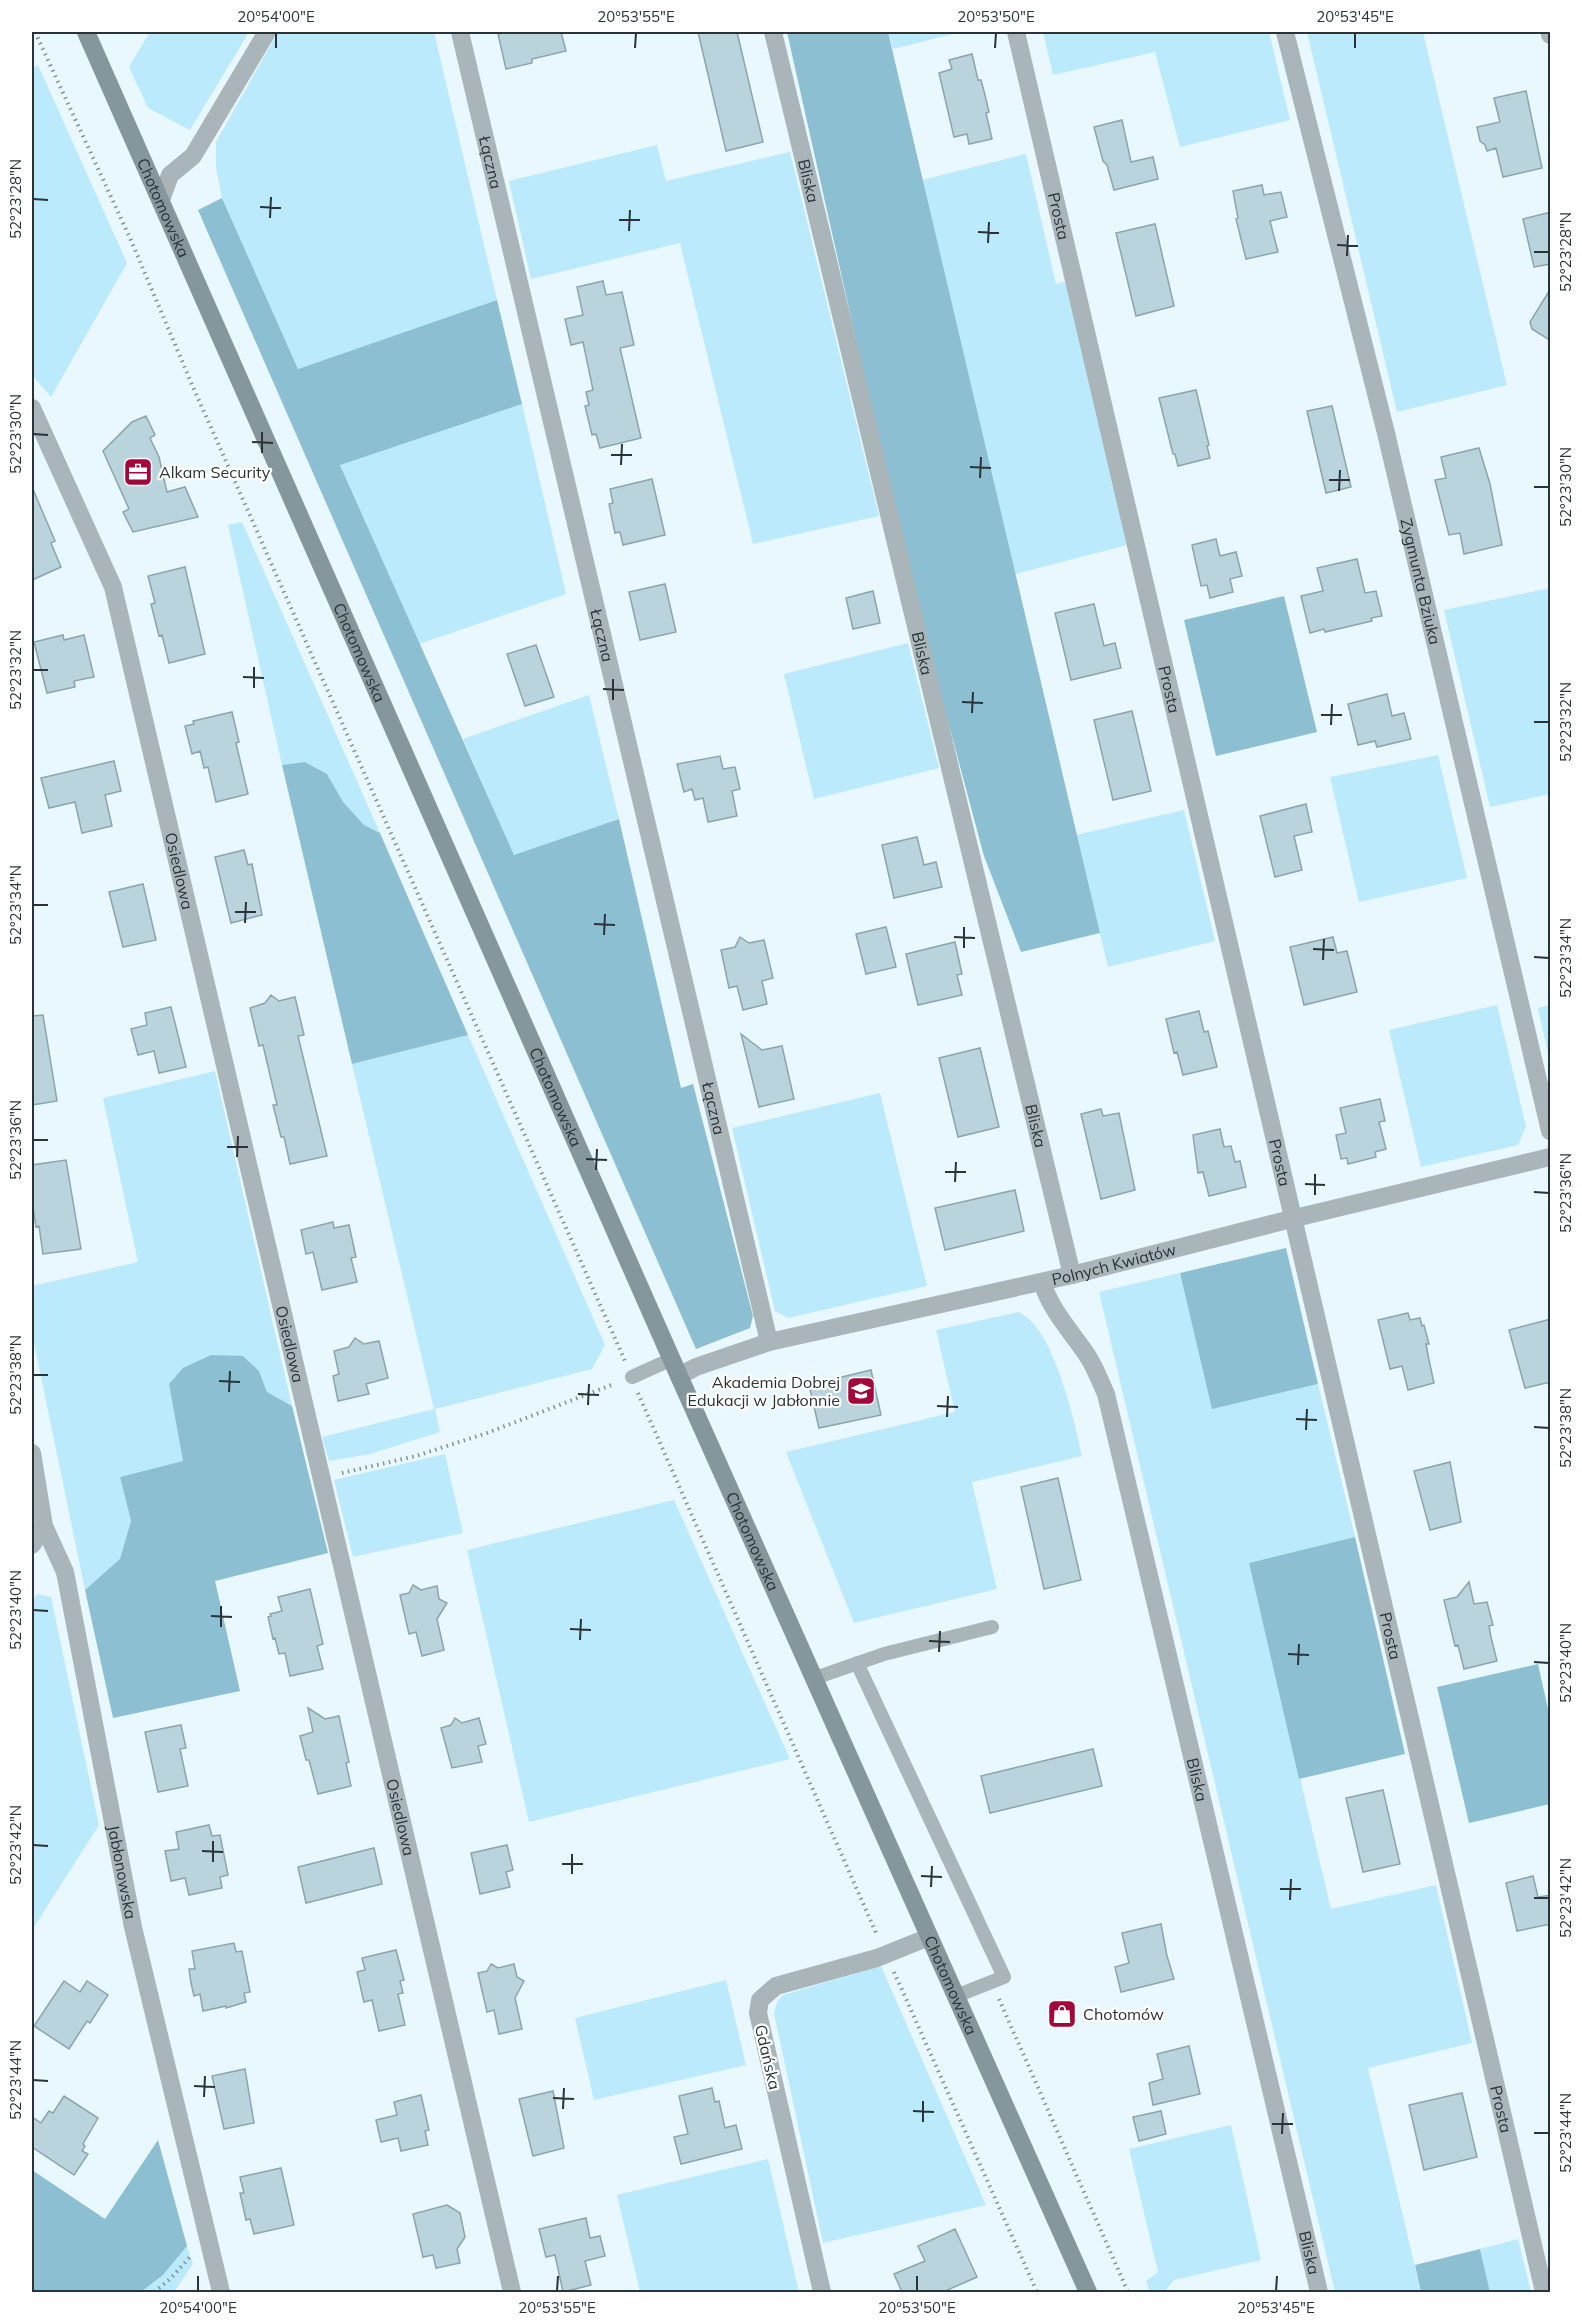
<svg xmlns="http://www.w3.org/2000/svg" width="1582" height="2324" font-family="Mulish,sans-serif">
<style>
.green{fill:#bbeafd}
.forest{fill:#8cbfd2}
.building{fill:#bad4de;stroke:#8ba4ae;stroke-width:1.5}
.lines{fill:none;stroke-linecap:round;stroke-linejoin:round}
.path{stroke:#859196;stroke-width:4;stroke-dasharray:1.5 4.5;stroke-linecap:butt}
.lane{stroke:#aab5b9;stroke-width:14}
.street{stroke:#aab5b9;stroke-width:18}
.secondary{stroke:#85969c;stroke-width:18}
.ticks{fill:none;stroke:#2a3438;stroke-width:2}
.labels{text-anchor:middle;stroke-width:4.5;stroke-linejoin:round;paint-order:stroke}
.street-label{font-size:16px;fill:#2a3438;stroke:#fff}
.poi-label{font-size:16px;fill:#2a3438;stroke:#fff;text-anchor:start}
.neatline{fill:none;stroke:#2a3438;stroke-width:2}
.ticks-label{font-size:15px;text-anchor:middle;fill:#2a3438}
</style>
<rect width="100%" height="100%" fill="#e8f8fe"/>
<path class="green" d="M150,32H249L190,130L148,108L129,67Z
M278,32H434L497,300L298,369L222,198L216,167V142Z
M888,32H961L893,49Z
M1043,32H1269L1290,120L1180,147L1155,52L1053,75Z
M1307,32H1423L1507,385L1397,412Z
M38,65L127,263L51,397L32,375V69Z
M657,145L666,181L790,152L879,516L753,544L680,243L531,279L509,181Z
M1026,154L1056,284L1080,279L1143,541L1015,574L922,180Z
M522,404L566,594L419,644L340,464Z
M242,522L380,833L364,825L342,802L327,774L305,762L282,765L228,525Z
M1550,588V794L1490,807L1444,610Z
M908,643L939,768L814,799L784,674Z
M589,695L619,819L514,856L463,739Z
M1438,755L1467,878L1359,902L1330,777Z
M1184,810L1215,941L1108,967L1076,835Z
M1497,1005L1526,1126L1518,1145L1421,1167L1389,1030Z
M1550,1005V1063L1538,1008Z
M468,1035L605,1345L592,1369L435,1409L440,1432L370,1454L329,1461L322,1437L434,1409L352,1064Z
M215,1071L292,1406L267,1392L259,1371L169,1384L184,1461L120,1477L131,1521L120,1560L85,1590L32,1333V1286L138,1262L103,1098Z
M880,1093L927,1286L788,1318L775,1311L732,1128Z
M1180,1273L1213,1408L1318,1384L1355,1537L1249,1563L1331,1909L1436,1885L1472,2043L1368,2068L1421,2292H1335L1099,1292Z
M1019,1312C1022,1314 1027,1317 1030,1320C1056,1344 1075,1421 1082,1456L972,1482L997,1589L854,1623L786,1452L955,1412L936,1330Z
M445,1454L463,1533L353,1557L334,1480Z
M674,1500L790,1759L529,1822L467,1550Z
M37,1594L51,1597L99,1825L32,1930V1602Z
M881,1966L986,2205L823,2243L774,2013L777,2002L783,1995Z
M726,1980L746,2065L594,2100L575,2018Z
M1231,2125L1261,2260L1174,2280L1164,2292H1150L1146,2281L1158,2272L1129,2149Z
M768,2159L799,2292H640L617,2195Z
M1518,2239L1531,2292H1490L1480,2249Z
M187,2246L193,2264L174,2292H141L163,2275Z"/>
<path class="forest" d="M787,32H888L1100,933L1021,952L984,856L939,688L888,483Z
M222,198L298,369L497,300L522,404L340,465L514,855L619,819L681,1088L693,1084L753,1316L750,1328L696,1349L198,210Z
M1284,596L1317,732L1216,756L1184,620Z
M305,762L327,774L343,802L364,825L380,833L468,1035L352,1064L282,765Z
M1286,1248L1318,1384L1212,1409L1180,1273Z
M211,1355L243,1356L259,1371L267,1392L292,1406L328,1553L215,1581L240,1691L113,1718L85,1590L120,1559L131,1521L120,1477L183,1461L169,1384L183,1368Z
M1355,1537L1405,1754L1299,1779L1249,1563Z
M1538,1664L1550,1718V1804L1469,1823L1437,1687Z
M158,2140L187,2246L163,2275L141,2292H32V2170L105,2219Z
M1480,2249L1490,2292H1421L1415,2265Z"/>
<path class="building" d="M510,32H561L566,51L532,59V63L506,69L498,34Z
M698,32H737L763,142L726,151Z
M972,54L978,80H981L985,95L989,112L986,113L992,139L969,144L967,134L954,137L939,73L952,69L949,60Z
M1526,91L1542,168L1503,177L1496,148L1487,151L1485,145L1480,141L1477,127L1500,122L1494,98Z
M1122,120L1131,162L1153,157L1158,179L1114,190L1107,165L1103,161L1094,127Z
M1262,185L1264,195L1281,192L1287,217L1270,221L1278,252L1246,259L1236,219L1238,218L1233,191Z
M1551,212V264L1534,267L1523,219Z
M1155,224L1174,306L1136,316L1116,233Z
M603,281L606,295L622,292L634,345L620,348L641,438L600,448L596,434L592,435L585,406L589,405L586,392L593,390L583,342L571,345L565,319L583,315L577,287Z
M1551,288V341L1532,329L1530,322Z
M1196,390L1209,445L1207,446L1210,458L1178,466L1175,454H1173L1159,398Z
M1332,406L1351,487L1326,493L1307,411Z
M146,416L155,435L150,438L159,457L167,492L185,487L198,517L133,532L123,512L129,509L103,451L132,422Z
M1479,448L1490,484L1502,545L1464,554L1460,533L1449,535L1435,480L1446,478L1441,457Z
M652,479L665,535L623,545L620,532L615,533L612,519L609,504L613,503L610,489Z
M32,487L55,541L51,543L61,567L32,580Z
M1216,539L1220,556L1236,552L1242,576L1230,579L1233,592L1210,598L1207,585L1201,586L1192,545Z
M1357,559L1365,593L1376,591L1382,616L1371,618L1372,621L1325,632L1324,629L1310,633L1301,596L1323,591L1317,568Z
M185,567L205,654L169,663L162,635L159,636L151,604L155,603L148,576Z
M665,584L676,632L640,640L629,592Z
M873,591L880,623L853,629L846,598Z
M1094,604L1104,646L1115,643L1121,668L1071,680L1055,613Z
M63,635L64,640L84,635L94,677L74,681L75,687L47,693L34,642Z
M536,645L554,697L525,706L507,654Z
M1387,694L1392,716L1404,713L1411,739L1377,747L1375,741L1358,745L1348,704Z
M1132,711L1151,791L1113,800L1094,720Z
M232,712L239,742L236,743L248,794L216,802L208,767L204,768L200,751L192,754L185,726L194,724L193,721Z
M720,756L723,769L735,767L740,789L732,791L737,816L708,822L703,798L695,800L692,789L684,792L677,764Z
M114,761L121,791L105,795L112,826L82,833L75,802L49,808L41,778Z
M1306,804L1312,832L1294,836L1302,870L1275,877L1260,816Z
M917,837L924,865L936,862L942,887L894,898L882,845Z
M244,850L248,865L252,864L262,915L231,923L215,857Z
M143,884L156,940L123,947L109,892Z
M886,927L896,967L866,974L856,934Z
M740,937L749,943L764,940L773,978L762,981L767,1004L743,1010L737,986L729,988L721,950L735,947Z
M1333,937L1337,953L1347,951L1357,992L1304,1005L1290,947Z
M955,942L962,974L957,975L962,995L918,1005L906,954Z
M271,995L279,1001L295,997L304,1035L298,1036L327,1156L290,1164L284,1137H281L273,1105H277L263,1045L259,1046L250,1008L265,1003Z
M171,1007L186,1067L159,1073L154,1051L138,1055L131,1029L147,1025L145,1013Z
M1199,1011L1204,1032L1208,1031L1217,1067L1183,1075L1177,1052L1174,1053L1166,1019Z
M43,1015L57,1101L32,1105V1016Z
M741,1034L762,1050L782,1046L794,1099L759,1107Z
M980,1048L999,1127L958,1137L939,1058Z
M1380,1099L1385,1121L1379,1122L1386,1149L1375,1152L1376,1157L1348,1164L1347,1158L1341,1159L1336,1135L1346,1133L1340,1108Z
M1101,1109L1103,1116L1119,1113L1135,1190L1101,1199L1081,1114Z
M1220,1129L1224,1147L1231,1146L1235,1162L1240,1161L1246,1187L1209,1196L1203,1172L1198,1173L1193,1135Z
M66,1160L81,1249L43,1254L39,1226L36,1227L32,1201V1165Z
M1015,1190L1024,1231L945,1250L935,1208Z
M333,1222L334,1228L349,1225L356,1257L351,1258L357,1282L322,1290L313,1252L306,1254L301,1230Z
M1408,1313L1410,1320L1420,1318L1422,1326L1424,1325L1429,1344H1426L1429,1360L1434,1383L1408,1390L1402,1366L1390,1369L1378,1320Z
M1551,1319V1382L1525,1388L1509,1330Z
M355,1338L364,1344L379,1341L388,1378L366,1384L369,1394L338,1401L333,1376L339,1374L334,1351L349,1347Z
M871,1370L881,1415L819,1428L809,1385Z
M1450,1462L1461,1522L1430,1530L1414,1471Z
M1058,1478L1081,1580L1044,1589L1021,1487Z
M1469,1582L1474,1604L1487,1602L1493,1625L1489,1626L1491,1637L1497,1661L1464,1669L1458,1645L1455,1646L1444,1600L1457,1597Z
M413,1585L421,1590L437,1586L439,1599L447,1603L437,1619L444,1650L422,1656L416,1632L409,1634L400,1595L409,1593Z
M310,1589L323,1644L317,1646L323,1669L290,1676L285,1653L279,1654L275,1638L273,1639L268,1617L271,1616L270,1614L282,1611L278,1597Z
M308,1708L325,1719L339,1716L349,1762L346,1763L351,1786L318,1794L309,1760H306L300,1736L313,1732Z
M455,1718L462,1723L479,1718L486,1744L478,1746L482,1762L452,1768L441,1728L451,1725Z
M181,1725L186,1748L180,1749L188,1786L158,1792L145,1732Z
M1093,1749L1102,1786L990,1813L981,1776Z
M1383,1790L1400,1864L1363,1872L1346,1798Z
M209,1825L212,1836L220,1835L228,1875L220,1877L222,1888L189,1895L185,1878L171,1881L165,1851L179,1849L176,1832Z
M507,1845L513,1870L506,1872L510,1887L480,1894L471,1853Z
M374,1848L382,1884L306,1903L298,1867Z
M1533,1876L1538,1897L1551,1895V1924L1517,1931L1506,1883Z
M1161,1924L1167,1956L1174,1979L1121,1992L1115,1967L1129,1963L1122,1933Z
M234,1943L236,1952L242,1951L250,1992L244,1993L246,2002L226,2008V2006L203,2011L200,1994L194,1996L191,1983L189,1969H195L192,1951Z
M396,1950L404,1980L400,1981L403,1993L398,1994L405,2025L379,2031L372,2000L364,2002L357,1972L365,1970L362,1958Z
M491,1964L498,1968L514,1964L517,1977L524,1981L515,1998L522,2029L499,2034L494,2010L487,2012L478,1973L487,1971Z
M64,1981L80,1992L87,1981L108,1995L90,2023L87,2021L69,2049L34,2026Z
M1189,2046L1200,2094L1153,2105L1149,2083L1163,2079L1157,2054Z
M245,2069L254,2123L224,2129L212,2076Z
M712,2088L715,2102L719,2101L725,2128L736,2125L742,2149L681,2164L674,2137L688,2134L679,2096Z
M553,2091L564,2148L533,2156L519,2099Z
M1462,2093L1477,2157L1424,2170L1409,2105Z
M421,2095L429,2130L425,2131L428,2145L401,2151L398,2138L381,2142L376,2120L397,2115L394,2102Z
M64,2096L98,2118L83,2144L85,2146L82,2151L88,2154L74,2175L32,2147V2117L41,2123L49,2111L53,2113Z
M1161,2111L1166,2134L1139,2141L1133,2117Z
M281,2168L294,2225L254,2234L250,2219L246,2220L240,2193H244L240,2177Z
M447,2205L460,2213L465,2237L457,2249L460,2263L436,2268L433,2255L423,2257L413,2214Z
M586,2218L590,2238L600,2236L605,2256L585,2261L591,2285L563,2292L555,2255L546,2257L539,2229Z
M955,2229L977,2277L943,2292H902L894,2274L925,2261L918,2246Z"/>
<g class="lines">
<path class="path" d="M35,32L130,238L193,387L625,1361
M638,1393L877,1935
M342,1473L416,1456L487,1433L614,1384
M894,1972L1037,2292
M999,1999L1128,2292
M154,2292L170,2279L190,2257"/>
<path class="lane" d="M632,1377L672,1359
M857,1663L1004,1977L956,1996
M815,1678L884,1654L992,1627"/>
<g class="street">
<path id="s1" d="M460,32L769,1342"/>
<path id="s2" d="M773,32L1072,1275"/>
<path id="s3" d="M1016,32L1544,2292"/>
<path id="s4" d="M1285,32L1386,433L1550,1131"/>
<path d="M1550,32V35"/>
<path d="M161,200L170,175L193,156L267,32"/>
<path id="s5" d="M32,408L113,587L512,2292"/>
<path id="s6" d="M1042,1282C1051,1311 1071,1331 1087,1355C1095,1367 1100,1381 1106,1394L1319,2292"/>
<path id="s7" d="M679,1376L696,1367L769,1342L1072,1275L1295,1218L1550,1157"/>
<path id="s8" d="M32,1453L44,1526L65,1572L133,1927L221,2292"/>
<path d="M32,1545L44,1526"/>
<path d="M822,2292L758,2013L760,2000L776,1986L877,1958L929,1937"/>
</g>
<path class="secondary" id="s9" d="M86,32L679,1376L1088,2292"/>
</g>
<path class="ticks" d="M276,48V33M635,48L636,33M995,48L996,33M1355,48V33M33,199L48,200M260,207L281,208M270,218L271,197M619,220H640M629,231L630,210M978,232L999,233M988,243L989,222M1337,245L1358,246M1534,252H1549M1347,256L1348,235M33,434L48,435M252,442L273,443M262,453V432M611,455H632M621,465L622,444M970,467L991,468M980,478L981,457M1329,480H1350M1534,487H1549M1339,491L1340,470M33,670H48M243,677L264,678M254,688V667M603,689L624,690M613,700V679M962,702L983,703M972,713L973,692M1321,715H1342M1534,722H1549M1331,725L1332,704M33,905H48M235,912H256M245,923L246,902M594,924L615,925M604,935L605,914M954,937L975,938M964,948V927M1313,949L1334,950M1534,957L1549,958M1323,960L1324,939M33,1140H48M227,1147H248M237,1157L238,1136M586,1159L607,1160M596,1170L597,1149M945,1172H966M955,1182L956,1162M1305,1184L1325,1185M1534,1192L1549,1193M1315,1195V1174M33,1375H48M219,1381L240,1382M229,1392L230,1371M578,1394L599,1395M588,1405L589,1384M937,1406L958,1407M947,1417L948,1396M1296,1419L1317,1420M1534,1427L1549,1428M1306,1430L1307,1409M33,1610L48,1611M211,1616L232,1617M221,1627V1606M570,1629L591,1630M580,1640L581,1619M929,1641L950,1642M939,1652L940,1631M1288,1654L1309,1655M1534,1662L1549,1663M1298,1665L1299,1644M33,1845L48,1846M202,1851L223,1852M213,1862V1841M562,1864H583M572,1874V1854M921,1876L942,1877M931,1887L932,1866M1280,1889H1301M1534,1898H1549M1290,1900L1291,1879M33,2080L48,2081M194,2086L215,2087M204,2097L205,2076M553,2098L574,2099M563,2109L564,2088M913,2111L934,2112M923,2122V2101M1272,2124H1293M1534,2133H1549M1282,2134L1283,2113M198,2291V2276M557,2291L558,2276M917,2291V2276M1276,2291L1277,2276"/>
<defs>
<g id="office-square" transform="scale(1.5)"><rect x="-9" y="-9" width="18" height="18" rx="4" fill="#a3063a" stroke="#fff"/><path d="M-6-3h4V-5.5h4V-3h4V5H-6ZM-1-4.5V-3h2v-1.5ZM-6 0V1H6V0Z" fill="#fff"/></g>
<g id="school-square" transform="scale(1.5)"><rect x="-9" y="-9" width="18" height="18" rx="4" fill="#a3063a" stroke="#fff"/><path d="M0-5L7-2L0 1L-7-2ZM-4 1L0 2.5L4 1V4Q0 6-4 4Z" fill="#fff"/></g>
<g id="shop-square" transform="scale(1.5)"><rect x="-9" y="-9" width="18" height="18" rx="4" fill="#a3063a" stroke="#fff"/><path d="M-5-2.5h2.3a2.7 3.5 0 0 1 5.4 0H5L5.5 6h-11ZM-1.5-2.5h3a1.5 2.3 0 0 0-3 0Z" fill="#fff"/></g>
</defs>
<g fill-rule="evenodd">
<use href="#office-square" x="138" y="472"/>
<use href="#school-square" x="861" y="1391"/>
<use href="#shop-square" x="1062" y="2014"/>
</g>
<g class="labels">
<g class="street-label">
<text dy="6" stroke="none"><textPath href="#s1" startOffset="134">Łączna</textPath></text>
<text dy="6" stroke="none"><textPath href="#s2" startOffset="153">Bliska</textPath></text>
<text dy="6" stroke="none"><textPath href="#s9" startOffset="192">Chotomowska</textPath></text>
<text dy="6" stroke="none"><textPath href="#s3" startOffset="189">Prosta</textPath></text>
<text dy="6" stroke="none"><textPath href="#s4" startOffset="566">Zygmunta Bziuka</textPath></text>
<text dy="6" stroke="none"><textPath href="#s1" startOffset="620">Łączna</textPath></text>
<text dy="6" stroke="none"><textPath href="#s9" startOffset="678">Chotomowska</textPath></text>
<text dy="6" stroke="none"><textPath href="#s2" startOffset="639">Bliska</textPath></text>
<text dy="6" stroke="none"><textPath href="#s3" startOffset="675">Prosta</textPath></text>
<text dy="6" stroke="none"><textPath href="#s5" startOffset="488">Osiedlowa</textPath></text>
<text dy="6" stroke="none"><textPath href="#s9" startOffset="1164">Chotomowska</textPath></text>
<text dy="6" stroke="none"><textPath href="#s1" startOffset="1106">Łączna</textPath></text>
<text dy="6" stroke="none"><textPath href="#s2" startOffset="1125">Bliska</textPath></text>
<text dy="6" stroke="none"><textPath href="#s3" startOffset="1161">Prosta</textPath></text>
<text dy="6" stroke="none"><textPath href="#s7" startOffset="450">Polnych Kwiatów</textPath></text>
<text dy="6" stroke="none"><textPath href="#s5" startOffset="974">Osiedlowa</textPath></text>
<text dy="6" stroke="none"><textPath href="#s9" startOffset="1650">Chotomowska</textPath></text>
<text dy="6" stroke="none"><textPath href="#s3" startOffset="1647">Prosta</textPath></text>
<text dy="6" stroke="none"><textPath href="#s6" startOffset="526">Bliska</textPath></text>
<text dy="6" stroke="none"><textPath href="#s5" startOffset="1460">Osiedlowa</textPath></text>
<text dy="6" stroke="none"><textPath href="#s8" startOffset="430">Jabłonowska</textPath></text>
<text dy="6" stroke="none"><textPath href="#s9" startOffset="2136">Chotomowska</textPath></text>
<text transform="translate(768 2057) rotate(77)" y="6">Gdańska</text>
<text dy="6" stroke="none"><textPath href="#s3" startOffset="2133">Prosta</textPath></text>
<text dy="6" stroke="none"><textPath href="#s6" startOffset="1012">Bliska</textPath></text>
</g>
<g class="poi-label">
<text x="159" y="478">Alkam Security</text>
<text x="840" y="1388" text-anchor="end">Akademia Dobrej<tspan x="840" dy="18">Edukacji w Jabłonnie</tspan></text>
<text x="1083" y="2020">Chotomów</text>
</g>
</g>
<rect width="1582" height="2324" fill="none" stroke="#ffffff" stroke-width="66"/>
<rect x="33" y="33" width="1516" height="2258" class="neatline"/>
<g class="ticks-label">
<text x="276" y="22">20°54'00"E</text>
<text x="636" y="22">20°53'55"E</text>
<text x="996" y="22">20°53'50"E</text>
<text x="1355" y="22">20°53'45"E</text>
<text transform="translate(16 199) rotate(-90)" y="5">52°23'28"N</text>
<text transform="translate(1566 252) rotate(-90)" y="5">52°23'28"N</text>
<text transform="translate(16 434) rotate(-90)" y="5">52°23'30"N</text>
<text transform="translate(1566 487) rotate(-90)" y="5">52°23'30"N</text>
<text transform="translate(16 670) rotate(-90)" y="5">52°23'32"N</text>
<text transform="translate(1566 722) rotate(-90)" y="5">52°23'32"N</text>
<text transform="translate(16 905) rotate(-90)" y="5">52°23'34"N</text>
<text transform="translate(1566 958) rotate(-90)" y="5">52°23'34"N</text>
<text transform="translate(16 1140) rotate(-90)" y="5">52°23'36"N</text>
<text transform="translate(1566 1193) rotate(-90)" y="5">52°23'36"N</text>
<text transform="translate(16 1375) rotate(-90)" y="5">52°23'38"N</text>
<text transform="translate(1566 1428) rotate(-90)" y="5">52°23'38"N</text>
<text transform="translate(16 1610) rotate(-90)" y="5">52°23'40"N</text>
<text transform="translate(1566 1663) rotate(-90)" y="5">52°23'40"N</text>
<text transform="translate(16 1845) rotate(-90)" y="5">52°23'42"N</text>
<text transform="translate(1566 1898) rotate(-90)" y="5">52°23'42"N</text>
<text transform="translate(16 2080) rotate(-90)" y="5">52°23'44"N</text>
<text transform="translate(1566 2133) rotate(-90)" y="5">52°23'44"N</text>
<text x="198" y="2313">20°54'00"E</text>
<text x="557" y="2313">20°53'55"E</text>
<text x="917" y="2313">20°53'50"E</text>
<text x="1276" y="2313">20°53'45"E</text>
</g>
</svg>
